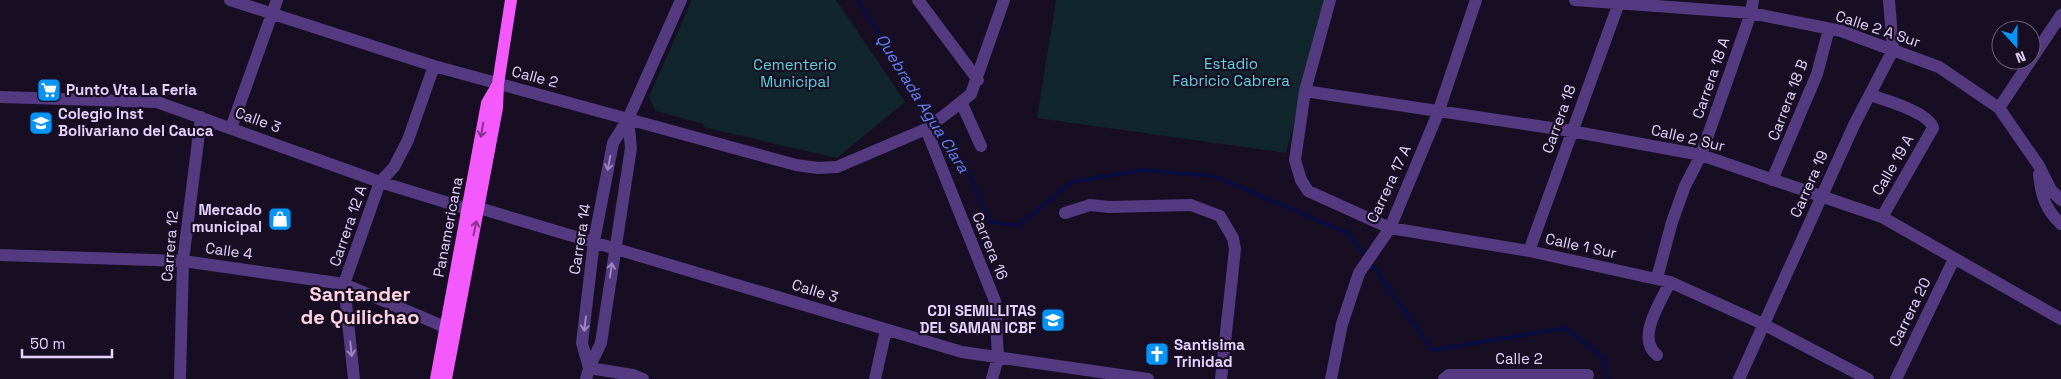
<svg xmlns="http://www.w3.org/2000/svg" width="2061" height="379" font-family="'Space Grotesk',sans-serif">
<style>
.green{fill:#11252d}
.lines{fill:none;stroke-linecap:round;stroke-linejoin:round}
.stream{stroke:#0a0d40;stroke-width:4}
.minor{stroke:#533a81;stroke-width:12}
.major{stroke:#f359fc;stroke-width:12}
.oneway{stroke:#863490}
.oneway2{stroke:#9c86c0}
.labels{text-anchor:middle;stroke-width:4.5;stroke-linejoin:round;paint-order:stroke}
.street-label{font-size:15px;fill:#e4d1fe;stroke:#180e23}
.park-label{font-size:15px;fill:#5ed5dd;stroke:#180e23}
.poi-label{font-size:15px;font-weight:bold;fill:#e4d1fe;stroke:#180e23;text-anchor:start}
.water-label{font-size:16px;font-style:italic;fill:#6083fd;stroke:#180e23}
.district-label{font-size:20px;font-weight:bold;fill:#fed3e1;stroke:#180e23}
</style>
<rect width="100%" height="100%" fill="#180e23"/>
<path class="green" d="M692,0H836L905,102L837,158L703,127L704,124L656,111L649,97Z
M1056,0H1326L1286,153L1037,118Z"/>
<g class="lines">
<path class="stream" d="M858,0L921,102L965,165L990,222L1019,225L1072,182L1143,170L1214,176L1348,233L1366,257
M1370,262L1433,350L1566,328L1605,360L1607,379"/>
<path class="minor" d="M230,0L434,66L796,165L818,168L837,167L926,129L950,111L971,94L1004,0
M918,0L978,80
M1330,0L1305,91L1295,160L1301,180L1308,191L1390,228L1529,251L1670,282L1763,324L1868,379
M1575,0L1751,13L1841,31L1939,67L1999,108L2039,166L2051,190L2061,200
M1305,91L1571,131L1701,155L1882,217L2061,319
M1870,95C1885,100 1929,112 1933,128L1882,217
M0,97L157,102L380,182L468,209
M961,102L981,146
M1999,108L2061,15
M231,128L277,0
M926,129L995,301L998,358L992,379
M2039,174C2041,195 2045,209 2061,224
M1772,180L1817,74L1829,29
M479,208L962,352L1148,379
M1065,213L1090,205L1109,207L1191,205L1220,216L1233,238L1235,249L1221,379
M1529,251L1620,0
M0,255L183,261L344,284L445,327
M1657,278L1672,222L1685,186L1701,155L1751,13L1753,0
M1657,355C1635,338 1662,300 1670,282
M589,368L582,343L594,241L613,143L628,119L681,0
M589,368L633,375L643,379
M180,379L183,261L201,117
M354,379L344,284L380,182L394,167L408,140L434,66
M586,379L589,368L601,343L631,148L628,119
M875,379L886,330
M1331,379L1342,324L1359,273L1390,228L1438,113L1476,0
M1444,379L1449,375H1588
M1739,379L1854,125L1893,50L1889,0
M1896,379L1954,259"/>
<path class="major" d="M436,379L487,103L497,86
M446,379L497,108L498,84L511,0"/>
</g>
<defs><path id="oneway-shaft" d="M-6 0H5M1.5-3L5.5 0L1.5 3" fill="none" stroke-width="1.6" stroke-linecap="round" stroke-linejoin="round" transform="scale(1.25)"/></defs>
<g class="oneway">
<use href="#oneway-shaft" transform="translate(482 130) rotate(100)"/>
<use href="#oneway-shaft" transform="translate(475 228) rotate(-78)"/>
</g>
<g class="oneway2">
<use href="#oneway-shaft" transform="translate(609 163) rotate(101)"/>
<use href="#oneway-shaft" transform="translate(611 270) rotate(-82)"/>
<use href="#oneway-shaft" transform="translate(585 324) rotate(97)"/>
<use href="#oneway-shaft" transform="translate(351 349) rotate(84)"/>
</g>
<defs>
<g id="supermarket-square" transform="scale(1.25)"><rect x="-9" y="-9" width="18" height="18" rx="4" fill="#0493f7" stroke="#180e23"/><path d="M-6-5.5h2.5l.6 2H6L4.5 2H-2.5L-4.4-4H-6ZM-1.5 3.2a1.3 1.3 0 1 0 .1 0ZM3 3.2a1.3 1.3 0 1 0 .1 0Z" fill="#fff"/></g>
<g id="school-square" transform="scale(1.25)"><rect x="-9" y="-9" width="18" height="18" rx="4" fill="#0493f7" stroke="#180e23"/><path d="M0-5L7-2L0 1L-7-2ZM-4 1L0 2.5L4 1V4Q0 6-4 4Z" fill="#fff"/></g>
<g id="shop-square" transform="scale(1.25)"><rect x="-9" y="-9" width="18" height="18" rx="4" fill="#0493f7" stroke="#180e23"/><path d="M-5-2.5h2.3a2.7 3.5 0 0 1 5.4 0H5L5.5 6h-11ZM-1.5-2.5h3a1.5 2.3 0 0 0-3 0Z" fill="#fff"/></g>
<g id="church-square" transform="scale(1.25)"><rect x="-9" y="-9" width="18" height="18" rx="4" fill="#0493f7" stroke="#180e23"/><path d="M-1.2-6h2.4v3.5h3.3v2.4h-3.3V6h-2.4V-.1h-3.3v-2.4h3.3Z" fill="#fff"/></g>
</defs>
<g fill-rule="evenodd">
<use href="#supermarket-square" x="49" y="90"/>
<use href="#school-square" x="41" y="123"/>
<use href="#shop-square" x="280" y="219"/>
<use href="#school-square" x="1053" y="320"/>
<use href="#church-square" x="1157" y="354"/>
</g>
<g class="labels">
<g class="street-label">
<text transform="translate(1878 29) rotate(18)" y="5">Calle 2 A Sur</text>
<text transform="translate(535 77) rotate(15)" y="5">Calle 2</text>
<text transform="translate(1711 78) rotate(-71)" y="5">Carrera 18 A</text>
<text transform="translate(1788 100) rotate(-69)" y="5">Carrera 18 B</text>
<text transform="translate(1559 119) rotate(-70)" y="5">Carrera 18</text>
<text transform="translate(258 120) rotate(20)" y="5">Calle 3</text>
<text transform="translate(1688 138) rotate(13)" y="5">Calle 2 Sur</text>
<text transform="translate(1893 165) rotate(-60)" y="5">Calle 19 A</text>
<text transform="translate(1389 184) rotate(-65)" y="5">Carrera 17 A</text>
<text transform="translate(1809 184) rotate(-66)" y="5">Carrera 19</text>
<text transform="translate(348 226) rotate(-71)" y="5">Carrera 12 A</text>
<text transform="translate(448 227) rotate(-79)" y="5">Panamericana</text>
<text transform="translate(580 239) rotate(-81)" y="5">Carrera 14</text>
<text transform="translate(170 246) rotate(-85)" y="5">Carrera 12</text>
<text transform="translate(990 246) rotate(68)" y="5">Carrera 16</text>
<text transform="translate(1581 246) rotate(12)" y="5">Calle 1 Sur</text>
<text transform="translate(229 251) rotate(8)" y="5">Calle 4</text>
<text transform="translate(815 291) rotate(17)" y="5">Calle 3</text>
<text transform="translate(1910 312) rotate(-64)" y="5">Carrera 20</text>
<text x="1519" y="364">Calle 2</text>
</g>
<g class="park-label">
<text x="1231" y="69">Estadio<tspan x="1231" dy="17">Fabricio Cabrera</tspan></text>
<text x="795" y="70">Cementerio<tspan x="795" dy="17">Municipal</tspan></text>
</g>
<g class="poi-label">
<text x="66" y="95">Punto Vta La Feria</text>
<text x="58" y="119">Colegio Inst<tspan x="58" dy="17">Bolivariano del Cauca</tspan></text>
<text x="262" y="215" text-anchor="end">Mercado<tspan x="262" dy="17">municipal</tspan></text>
<text x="1036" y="316" text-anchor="end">CDI SEMILLITAS<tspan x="1036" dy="17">DEL SAMAN ICBF</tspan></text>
<text x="1174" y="350">Santisima<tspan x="1174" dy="17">Trinidad</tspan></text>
</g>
<g class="water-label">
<text transform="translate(923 103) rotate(58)" y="6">Quebrada Agua Clara</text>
</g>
<g class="district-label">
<text x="360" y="301">Santander<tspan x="360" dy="23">de Quilichao</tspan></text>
</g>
</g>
<g transform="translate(2016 45) rotate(159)"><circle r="24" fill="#180e23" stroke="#6a5c7b"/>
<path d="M0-4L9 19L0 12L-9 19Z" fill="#0493f7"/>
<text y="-8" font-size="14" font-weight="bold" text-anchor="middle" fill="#e4d1fe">N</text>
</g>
<path d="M22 349v8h90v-8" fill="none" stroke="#e4d1fe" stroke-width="2.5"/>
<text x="30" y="349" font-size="15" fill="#e4d1fe" stroke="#180e23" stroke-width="4" paint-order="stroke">50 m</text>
</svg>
